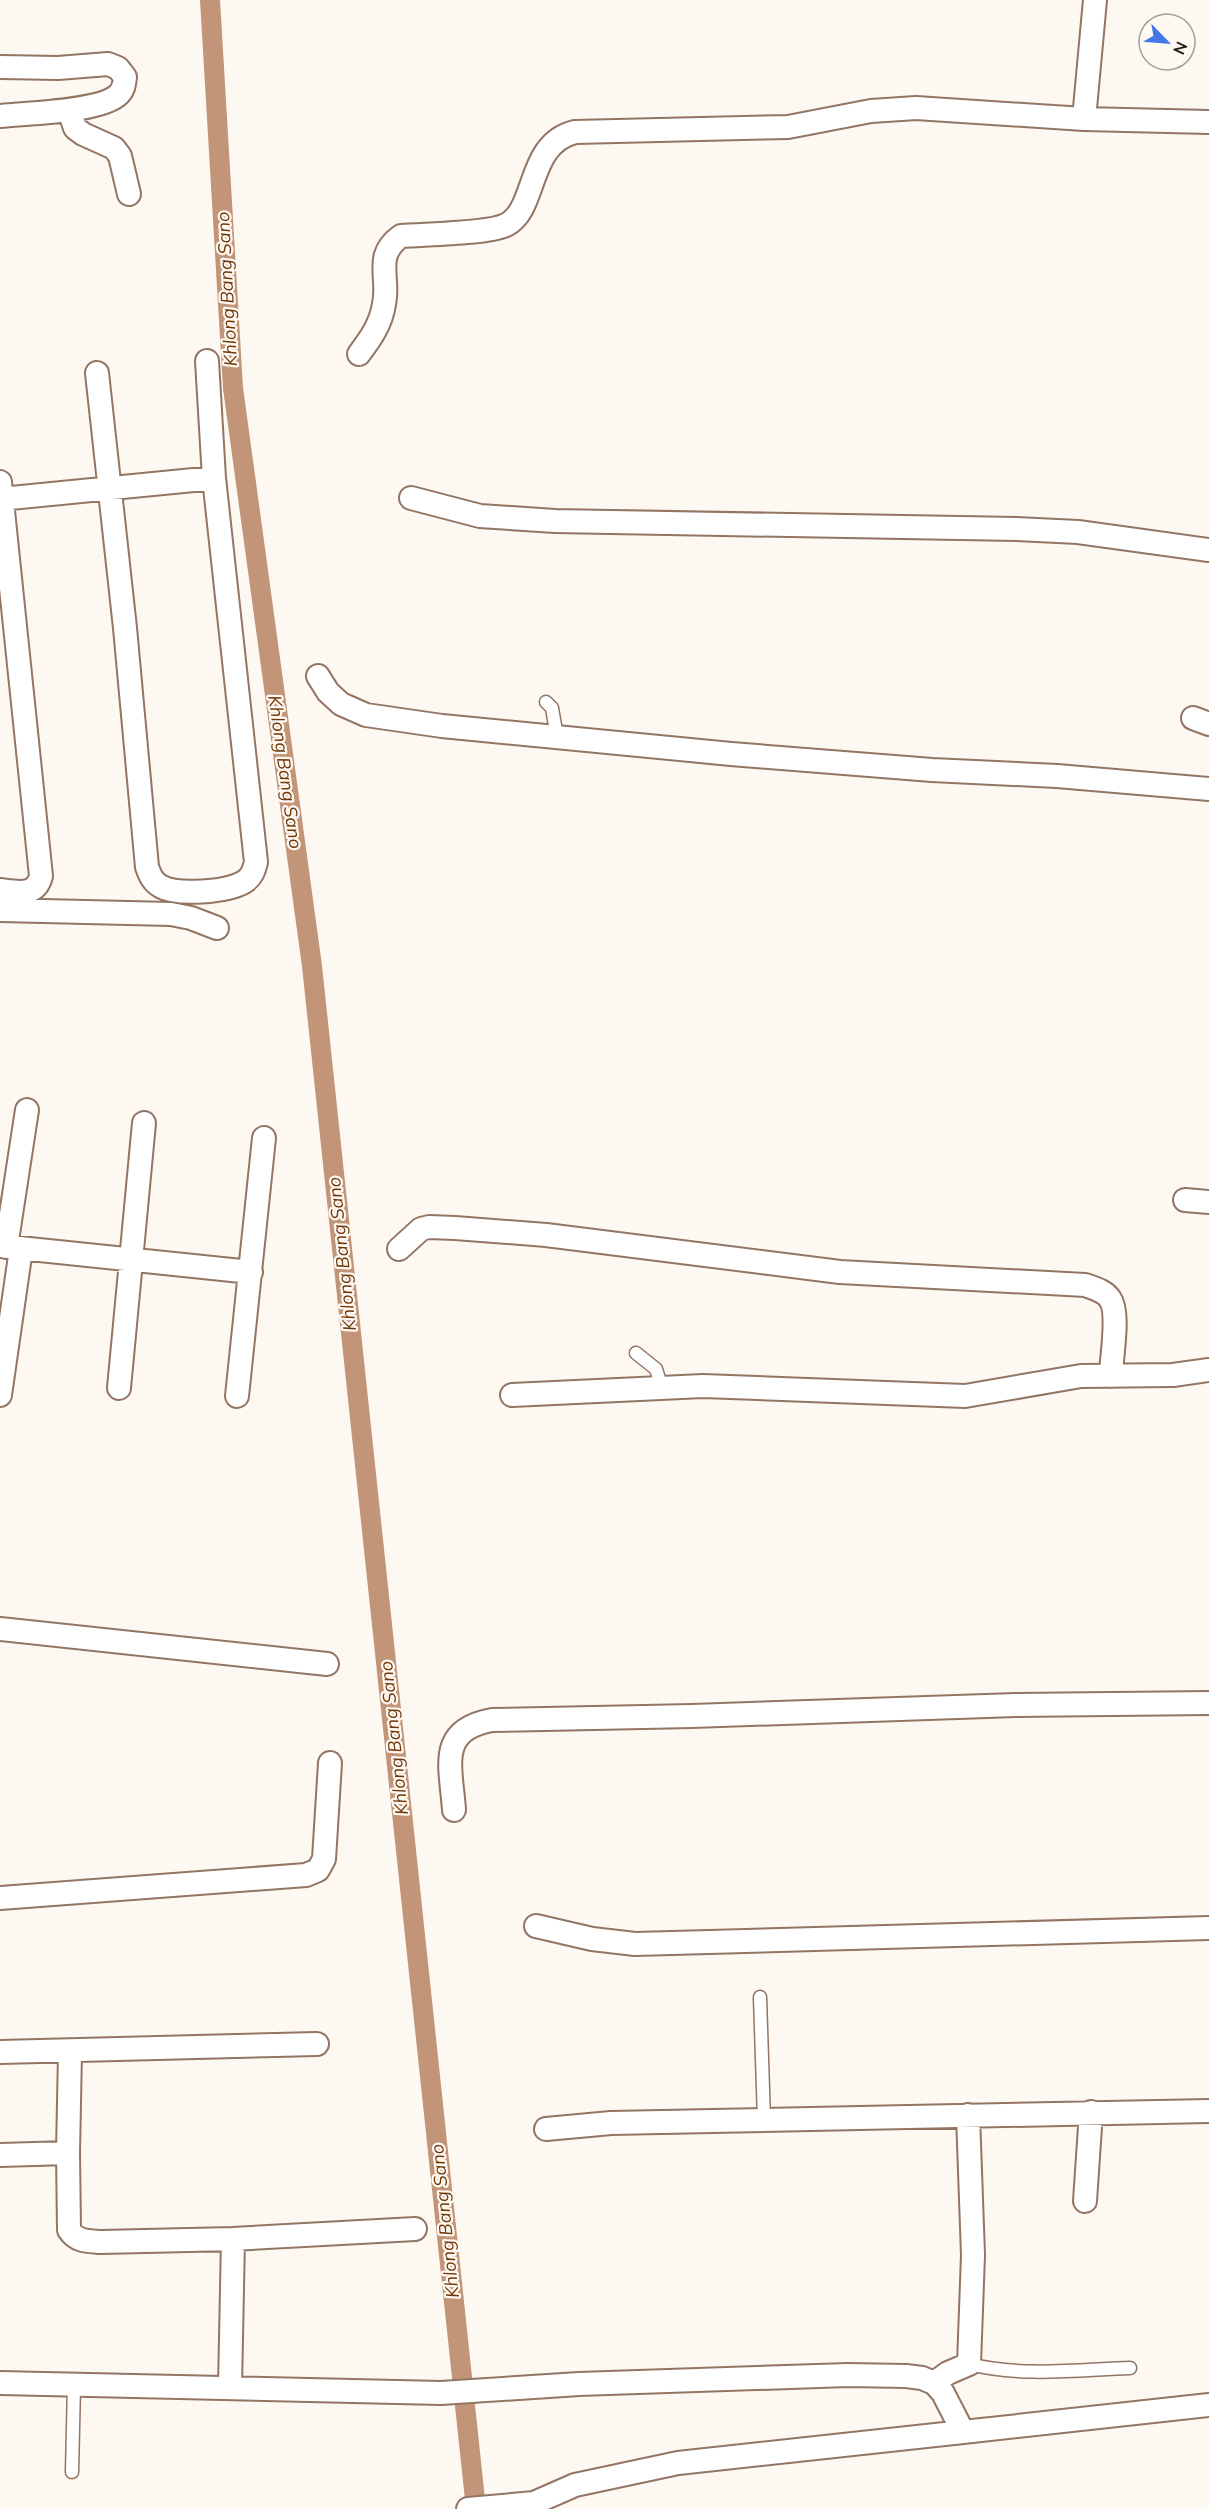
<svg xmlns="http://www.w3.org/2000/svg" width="1209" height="2509" font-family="Mulish,sans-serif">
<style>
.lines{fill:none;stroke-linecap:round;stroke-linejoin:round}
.canal{stroke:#c29478;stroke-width:20}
.lane-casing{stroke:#937563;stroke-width:15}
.street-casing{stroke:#937563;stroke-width:26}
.lane{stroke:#fff;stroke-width:12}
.street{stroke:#fff;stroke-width:22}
.labels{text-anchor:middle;stroke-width:4.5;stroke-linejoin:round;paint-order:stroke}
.water-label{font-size:18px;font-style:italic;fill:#703605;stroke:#fef8f3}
</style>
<rect width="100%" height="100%" fill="#fef8f3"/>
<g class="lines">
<path class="canal" d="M210,0L233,388L312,966L476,2509"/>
<g class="lane-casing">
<path id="lane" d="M546,702L552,708L557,737
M636,1353L656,1369L662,1388
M760,1997L764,2120
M969,2364C1022,2377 1076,2370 1130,2368
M72,2472L74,2385"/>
</g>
<g class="street-casing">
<path id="street" d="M0,67L58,68L108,64L118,68L125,77C124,84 124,89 119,94C102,112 26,113 0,116
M69,110L75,128L83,134L114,148L120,156L129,194
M1084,119L1095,0
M359,354C371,338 381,324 384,304C390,277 373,256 401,236C425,234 487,234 506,225C538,209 526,144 575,132L788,127L871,111L916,108L1084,119L1209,122
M97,373L125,628L147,867C150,875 152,881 160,886C177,896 227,892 244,882C252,877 254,870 256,862L214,478L207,361
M0,482L41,876C36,897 17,892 0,890
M411,498L480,516L555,521L1016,529L1078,532L1209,550
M0,499L214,478
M318,676L328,692L341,704L366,715L442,726L731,754L932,770L1057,776L1209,789
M1193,718L1209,724
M0,910L171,914L191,918L217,928
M1185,1200L1209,1202
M0,1246L251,1272
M6,1247L27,1110
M399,1249L421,1229L429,1227L455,1228L546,1235L840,1272L1085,1285C1094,1288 1105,1291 1110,1299C1120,1313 1111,1358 1111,1376
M119,1388L144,1123
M0,1395L21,1249
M512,1395L703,1386L965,1396L1081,1376L1173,1375L1209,1370
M237,1396L264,1138
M0,1629L327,1664
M454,1810C451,1766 437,1730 492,1720L692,1716L1016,1705L1209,1703
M0,1898L306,1875L318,1870L324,1859L330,1763
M536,1926L592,1939L635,1944L1209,1928
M0,2052L317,2044
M70,2052L68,2153L69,2230C77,2242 88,2241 101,2242L233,2239
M546,2129L611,2123L1209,2111
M0,2155L68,2153
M1085,2201L1091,2112
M0,2383L441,2393L579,2384L848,2375L906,2376L922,2378L934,2383L943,2393L963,2432L1209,2405
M934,2383L948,2373L969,2364L973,2255L968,2115
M230,2388L233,2239L415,2229
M468,2509L534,2503L575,2485L678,2463L963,2432"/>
</g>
<use href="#lane" class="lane"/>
<use href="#street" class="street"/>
</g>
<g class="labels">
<g class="water-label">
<text transform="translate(227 289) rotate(-93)" y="6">Khlong Bang Sano</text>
<text transform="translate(285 772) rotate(82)" y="6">Khlong Bang Sano</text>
<text transform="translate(342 1254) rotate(-96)" y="6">Khlong Bang Sano</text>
<text transform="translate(394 1738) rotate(-96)" y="6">Khlong Bang Sano</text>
<text transform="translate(445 2221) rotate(-96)" y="6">Khlong Bang Sano</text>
</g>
</g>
<g transform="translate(1167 42) rotate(115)"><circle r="28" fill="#fef8f3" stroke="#a69e97" stroke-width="1.5"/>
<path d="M0-4.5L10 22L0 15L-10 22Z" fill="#4478e9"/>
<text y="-9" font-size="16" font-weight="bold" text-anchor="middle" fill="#21160e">N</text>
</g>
</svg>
